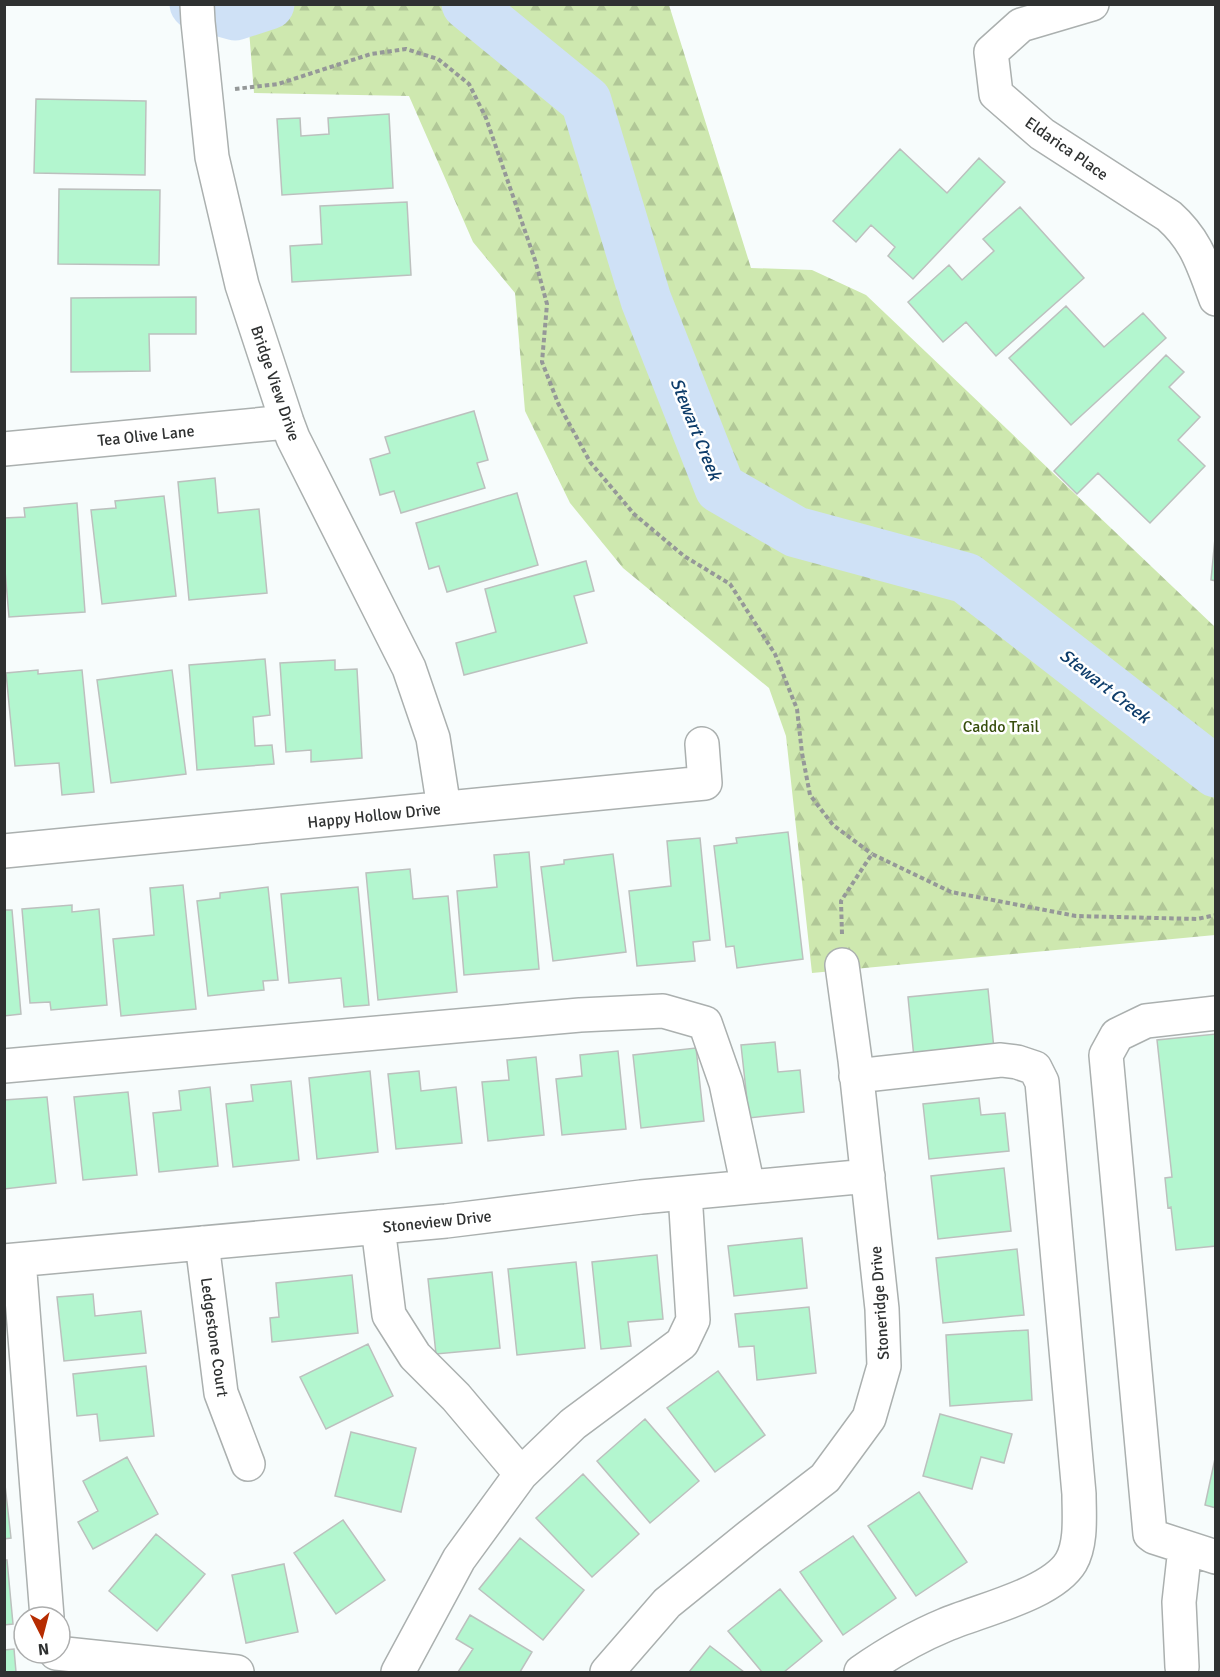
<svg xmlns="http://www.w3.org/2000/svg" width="1220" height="1677" font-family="Signika,sans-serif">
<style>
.forest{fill:url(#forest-firs)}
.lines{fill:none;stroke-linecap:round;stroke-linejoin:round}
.river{stroke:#cfe1f6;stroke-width:51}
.building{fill:#b3f6cf;stroke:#bcc0be;stroke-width:1.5}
.minor-casing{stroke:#abb0af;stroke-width:36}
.path{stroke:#959898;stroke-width:4;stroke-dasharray:4.5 3;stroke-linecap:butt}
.minor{stroke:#fff;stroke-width:33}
.labels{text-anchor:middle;stroke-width:5;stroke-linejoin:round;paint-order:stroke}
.street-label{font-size:16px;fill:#2f3131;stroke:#fff}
.park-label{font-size:16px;fill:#374e0c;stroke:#fff}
.water-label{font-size:18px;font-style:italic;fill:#0d3c6a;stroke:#fff}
</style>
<defs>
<pattern id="forest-firs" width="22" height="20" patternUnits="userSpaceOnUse" patternTransform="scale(1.5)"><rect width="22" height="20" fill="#cee8af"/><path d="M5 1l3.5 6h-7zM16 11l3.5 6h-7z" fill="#b1c797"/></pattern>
</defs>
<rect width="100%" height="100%" fill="#f7fcfc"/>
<path class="forest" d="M247,5H669L751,268L812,270L866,295L1215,627V935L812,973L786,736L769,688L623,568L570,503L525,411L515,293L473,242L409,96L254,93Z"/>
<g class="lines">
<path class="river" d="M195,4L235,15L269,4
M467,4L586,101L646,300L720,488L796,532L966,578L1216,772"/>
</g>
<path class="building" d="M36,99L146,101L145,175L34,173Z
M389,114L393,188L282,195L277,119L300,118L301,136L329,134L328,118Z
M900,149L947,193L979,158L1005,182L913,279L888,256L895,247L871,225L856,242L833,221Z
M59,189L160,190L159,265L58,264Z
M407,202L411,275L292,282L290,246L322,244L320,206Z
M1020,207L1084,278L996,356L966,322L943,342L908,302L949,265L962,280L994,251L983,239Z
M196,297V334H149L150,371L71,372V298Z
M1066,306L1104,347L1143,313L1166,338L1071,425L1009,358Z
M1166,355L1184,372L1169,387L1200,417L1178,440L1205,466L1150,523L1098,473L1077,494L1054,471Z
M474,411L488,460L477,463L485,488L401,513L394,491L380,495L370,459L390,453L385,437Z
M215,478L218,513L259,509L267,593L189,600L178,482Z
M517,493L538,565L447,592L439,566L429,569L416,523Z
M164,496L176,596L102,604L91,510L116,508L115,501Z
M77,503L85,612L9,617L4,559V518L25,517L24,508Z
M1216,528V581L1211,580Z
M586,561L594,591L574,596L587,643L464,675L456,643L496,632L485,589Z
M265,659L270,715L253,717L255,746L272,745L274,764L197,770L189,665Z
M335,660V670L357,669L362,758L311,762V750L286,752L280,663Z
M38,670V674L82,670L94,792L62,795L59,763L15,766L6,673Z
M172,670L186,774L111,783L97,680Z
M788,832L803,959L737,968L734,946L726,947L714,846L737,843L736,838Z
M700,838L710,940L693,942L695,961L637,966L629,891L671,886L667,841Z
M529,852L539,969L464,975L457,891L497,887L494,855Z
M613,854L626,952L553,961L541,867L564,864V860Z
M410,869L413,899L448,896L457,992L378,1000L366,873Z
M183,885L196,1009L121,1016L113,939L154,935L150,888Z
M268,887L278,980L263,981L264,990L208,996L197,901L220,898V893Z
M358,887L369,1005L344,1007L341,978L289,983L281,894Z
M72,905V912L99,909L107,1005L51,1010L50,1002L30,1003L22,909Z
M4,910H12L21,1014L4,1016Z
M988,989L994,1049L914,1058L908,997Z
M1216,1034V1246L1176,1250L1171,1207L1168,1208L1165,1178L1172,1177L1157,1040Z
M775,1042L778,1072L800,1070L804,1112L749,1118L741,1045Z
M696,1048L704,1121L641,1128L633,1055Z
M618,1051L626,1129L562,1135L556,1079L582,1076L580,1055Z
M536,1057L544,1135L488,1141L482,1082L509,1080L507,1060Z
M370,1071L378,1152L317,1159L309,1078Z
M419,1071L421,1091L456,1087L462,1143L396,1149L388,1074Z
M291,1081L299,1160L233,1167L226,1104L253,1101L251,1085Z
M210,1087L218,1166L159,1172L153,1113L181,1110L179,1091Z
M128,1092L137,1175L83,1180L74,1097Z
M47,1097L56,1183L4,1189V1100Z
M979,1098L981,1115L1005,1113L1009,1151L929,1159L923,1104Z
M1004,1168L1011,1231L938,1239L931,1176Z
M802,1238L807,1288L734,1296L728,1246Z
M1017,1249L1024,1315L943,1323L936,1258Z
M657,1255L663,1319L628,1322L631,1346L601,1349L592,1262Z
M576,1262L585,1348L517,1355L508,1269Z
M492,1272L500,1348L436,1354L428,1279Z
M352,1275L358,1333L272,1342L270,1318L279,1317L276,1283Z
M93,1294L95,1316L141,1311L146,1353L64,1361L57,1297Z
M809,1307L816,1373L757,1380L754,1346L739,1347L735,1314Z
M1028,1330L1032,1400L950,1406L946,1335Z
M368,1344L393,1396L326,1429L300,1377Z
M146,1366L154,1436L100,1441L97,1414L77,1416L73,1374Z
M718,1371L765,1435L715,1472L667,1408Z
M940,1414L1012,1434L1004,1463L981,1457L972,1489L923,1476Z
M645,1419L699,1481L650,1523L597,1461Z
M351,1432L416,1448L401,1512L335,1496Z
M1216,1454V1508L1205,1505Z
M127,1457L158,1514L93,1549L78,1522L98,1511L83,1481Z
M583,1474L639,1534L592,1577L536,1518Z
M4,1476L11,1538L4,1539Z
M919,1492L967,1562L916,1596L868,1526Z
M343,1520L385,1580L336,1614L294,1553Z
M156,1534L205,1574L157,1631L109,1591Z
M853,1536L896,1598L843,1635L800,1572Z
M520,1538L584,1590L543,1640L479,1589Z
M4,1560H7L13,1624L4,1625Z
M284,1564L298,1632L246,1643L232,1575Z
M780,1589L822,1641L784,1672H762L728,1631Z
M470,1615L532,1652L520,1672H458L473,1649L456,1639Z
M710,1646L744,1672H689Z
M14,1649L16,1672H4V1650Z"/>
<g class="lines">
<g class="minor-casing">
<path id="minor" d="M197,4L198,22L212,157L242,285L287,422L293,438L409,668L433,738L444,808
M1092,4L1021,25L991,52L996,94L1042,134L1169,216C1197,241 1203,265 1216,299
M4,449L287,422
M4,851L705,783L702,744
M1216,1013L1146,1021L1117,1035L1106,1055L1150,1534L1154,1537L1216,1557
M4,1066L580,1015L663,1011L705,1023L726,1083L748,1187
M856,1076L1001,1060L1017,1062L1035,1068L1042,1082L1079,1494C1079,1514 1082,1543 1071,1562C1052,1594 980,1610 945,1625C916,1637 887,1654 861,1672
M378,1227L389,1315L415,1356L456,1397L521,1474
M202,1243L221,1393L248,1464
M19,1260L47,1617
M4,1261L446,1221L641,1197L868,1176
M56,1653L237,1672
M1182,1667L1179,1602L1185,1548
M398,1672L459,1559L521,1474L573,1424L682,1343L693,1320L685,1193
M607,1672L667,1603L751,1535L825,1478L869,1418L884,1366L882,1309L855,1060L842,965"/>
</g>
<path class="path" d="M235,89L278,84L371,54L406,49L438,59L469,84L486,118L535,260L547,304L542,362L558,403L590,462L634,514L684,556L730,584L775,654L797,709L802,753L810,795L833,825L872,854
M842,934L841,901L872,854L951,892L1076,916L1197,919L1216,915"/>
<use href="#minor" class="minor"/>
</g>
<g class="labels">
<g class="street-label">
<text transform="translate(1067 148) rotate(35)" y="6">Eldarica Place</text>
<text transform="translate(276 383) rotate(71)" y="6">Bridge View Drive</text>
<text transform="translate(146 435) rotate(-6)" y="6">Tea Olive Lane</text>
<text transform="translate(374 815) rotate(-6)" y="6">Happy Hollow Drive</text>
<text transform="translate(437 1221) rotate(-6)" y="6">Stoneview Drive</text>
<text transform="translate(879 1303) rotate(-94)" y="6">Stoneridge Drive</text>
<text transform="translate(215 1337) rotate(82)" y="6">Ledgestone Court</text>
</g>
<g class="park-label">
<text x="1001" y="732">Caddo Trail</text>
</g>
<g class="water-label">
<text transform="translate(696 429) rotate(68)" y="6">Stewart Creek</text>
<text transform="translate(1105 686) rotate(38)" y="6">Stewart Creek</text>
</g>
</g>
<rect width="1220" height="1677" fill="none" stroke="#2f3131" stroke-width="12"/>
<g transform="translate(42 1635) rotate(174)"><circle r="28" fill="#ffffff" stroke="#acadad" stroke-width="1.5"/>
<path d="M0-4.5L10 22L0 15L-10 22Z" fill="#b62c01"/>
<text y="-9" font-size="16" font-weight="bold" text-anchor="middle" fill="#2f3131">N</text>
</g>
</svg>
